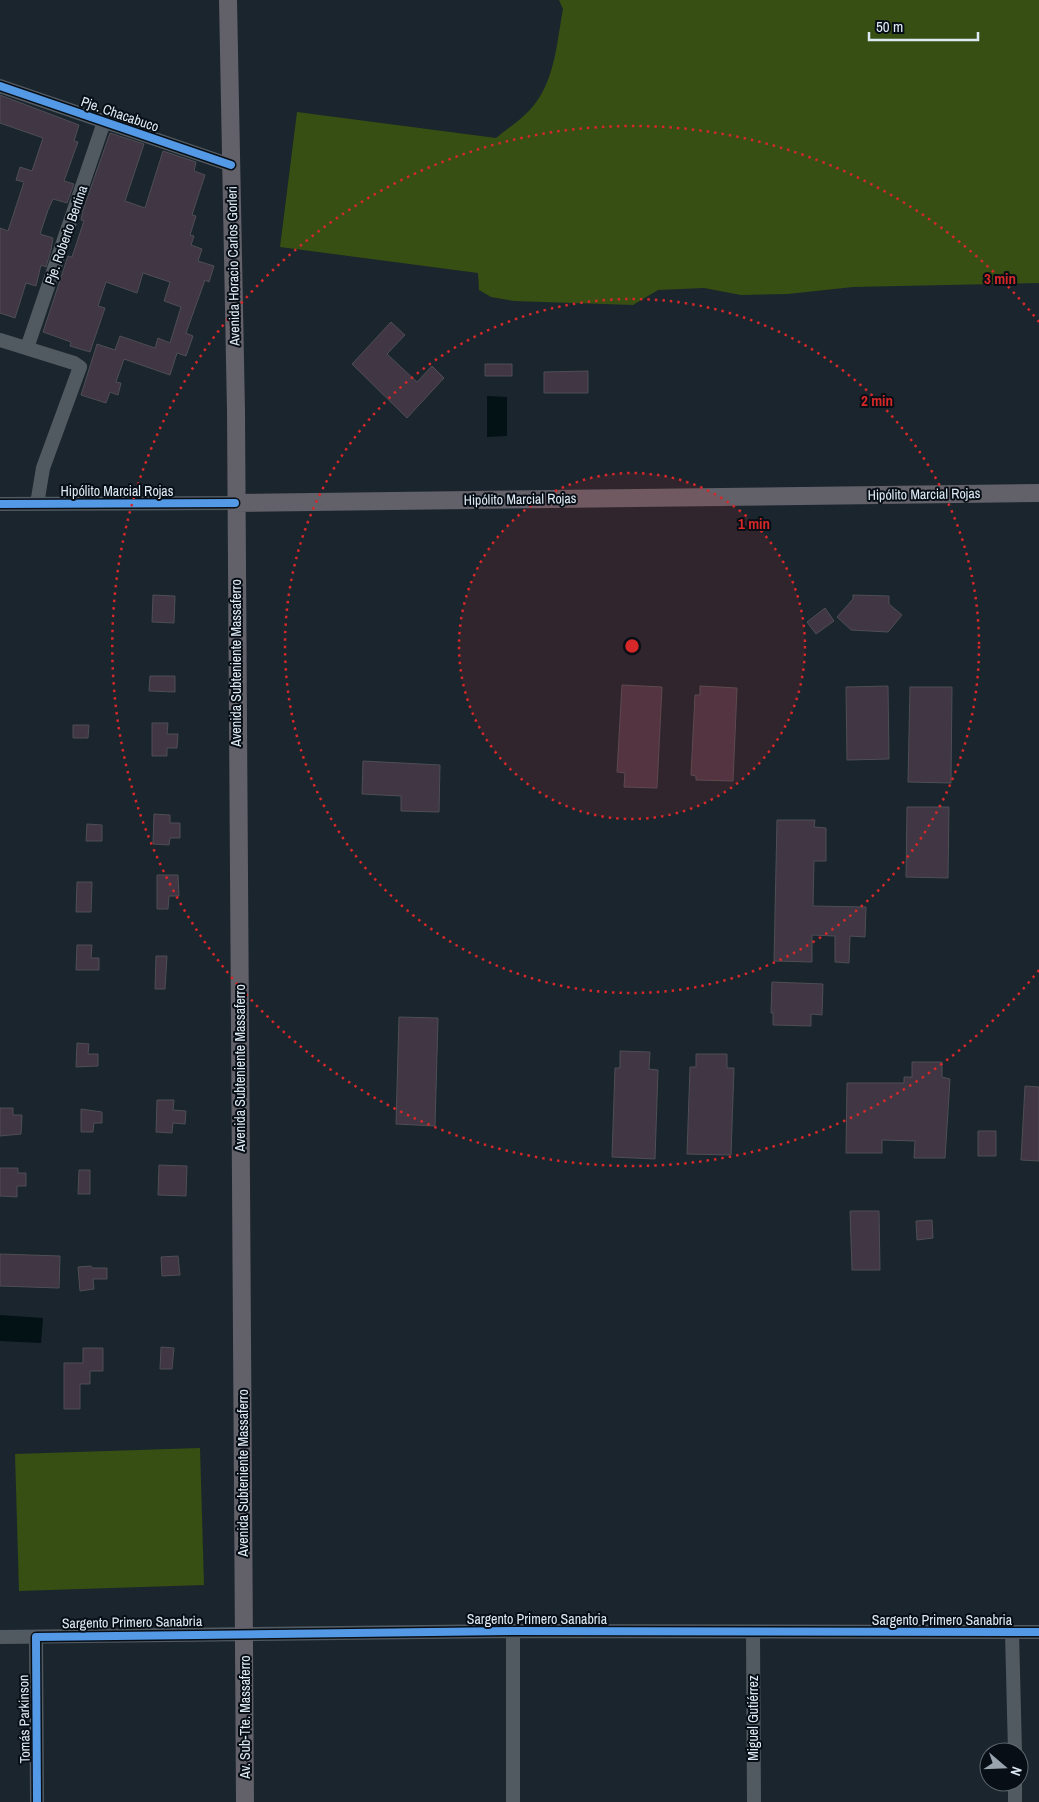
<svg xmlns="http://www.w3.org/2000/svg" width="1039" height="1802" font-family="'Archivo Narrow',sans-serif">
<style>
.green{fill:#374f12}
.water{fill:#031215}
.building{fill:#413644;stroke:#4e4e54}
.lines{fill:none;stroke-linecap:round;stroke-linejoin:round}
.minor{stroke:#525a61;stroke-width:14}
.major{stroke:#626069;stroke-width:18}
.cycleway-casing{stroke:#070e15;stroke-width:11}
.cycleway{stroke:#5399e6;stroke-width:8}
.ring{fill:none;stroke:#d62828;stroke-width:2.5;stroke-dasharray:2.5 5}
.labels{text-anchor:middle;stroke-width:4;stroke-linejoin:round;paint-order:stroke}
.street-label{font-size:14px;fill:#dde9f4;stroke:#070e15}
.centre{fill:#d62828;stroke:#070e15;stroke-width:2.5}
.ring-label{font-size:15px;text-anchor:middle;font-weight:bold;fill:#d62828;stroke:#070e15;stroke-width:4;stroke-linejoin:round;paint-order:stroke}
</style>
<rect width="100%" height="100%" fill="#1b252e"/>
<path class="green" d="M559,0H1039V283L853,287L788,294L741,295L704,288L658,290L633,305L514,301L491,297L479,290L478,273L280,247L297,112L496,138C508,128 524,118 534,105C555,79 557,41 563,9Z
M200,1448L204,1585L19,1591L15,1454Z"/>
<path class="water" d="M487,396L507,397V436L487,437Z
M0,1315L43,1318L41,1343L0,1341Z"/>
<path class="building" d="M0,95L79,125L74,141L78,142L64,181L74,184L67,203L53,199L48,210L40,234L53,238L51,250L46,267L41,265L36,286L26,283L15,318L0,313V228L8,231L24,182L16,180L20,167L32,171L43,138L0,123Z
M110,133L144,144L125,201L145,208L163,151L196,162L194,171L205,175L192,215L196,216L190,235L194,236L191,245L202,249L198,261L214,266L209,282L205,280L186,333L193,336L186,356L177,353L170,375L124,359L116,382L121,383L118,395L110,392L106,403L81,395L97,344L115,350L120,336L155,348L158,338L170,343L181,307L164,301L170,282L143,273L137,293L106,282L98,306L105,308L90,352L70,346L71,342L43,332L68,256L72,257L84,221L81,220L83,210Z
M391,322L405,335L387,354L417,382L432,366L444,378L407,418L352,364Z
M485,364H512V376H485Z
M588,371V393H544V372Z
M153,595L175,596L174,623L152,622Z
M853,595L889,596V604L902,615L888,632L851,630L837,617L853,599Z
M825,608L834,621L816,634L807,622Z
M150,676H175V692L149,691Z
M622,685L662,687L657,788L624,787L625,773L617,772Z
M700,686L737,688L733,781L696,780V776L691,775L695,695H700Z
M888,686L889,759L847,760L846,687Z
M910,687H952L951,783L908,782Z
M152,723H168L167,734H178L177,748H167V756H152Z
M73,725H89L88,738H73Z
M363,761L440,765L439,812L401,811V796L362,794Z
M907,807H949L948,878L906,877Z
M154,814L170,815V823H180V838H170L169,845L153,844Z
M777,820H815L814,827L826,828V861H814L813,906L866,907L865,937L850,936L849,963L835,962V936L812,935V962L774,961Z
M87,824L102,825V841H86Z
M157,875H178L179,896H169L168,909H157Z
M77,882H92L91,912H76Z
M77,945H92L91,958H99V970H76Z
M156,956H167L165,989H155Z
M772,982L823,984L822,1015L811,1014V1026L773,1025V1013H771Z
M399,1017L438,1018L435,1126L396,1124Z
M77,1043L89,1044L88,1054H98V1066L76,1067Z
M620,1051L650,1052L649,1069L658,1070L655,1159L612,1157L615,1068H620Z
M696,1054H727V1068H734L731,1155L687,1154L690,1067H696Z
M912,1062H942V1077L950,1079L945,1158H914L915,1141L882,1140V1153H846L847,1083H904V1077H912Z
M1025,1086L1039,1087V1161L1021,1160Z
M157,1100H174L173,1110L186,1111L185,1124L173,1123L172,1133L156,1132Z
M0,1108H13V1115H22L21,1134L0,1136Z
M81,1109L102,1112V1123H94L93,1132H81Z
M978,1131H996V1156H978Z
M159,1165L187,1166L186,1196L158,1195Z
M0,1168H18V1173H26V1186H17V1197L0,1196Z
M79,1170H90V1194H78Z
M850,1211H879L880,1270H852Z
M932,1220L933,1238L917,1240L916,1221Z
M0,1254L60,1256L59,1288L0,1286Z
M178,1256L180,1275L162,1276L161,1257Z
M91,1266L92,1268H107V1279H93L94,1289L80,1291L78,1267Z
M161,1347L174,1348L172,1369H160Z
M83,1348H103V1371H90V1384H80V1409H64V1363H83Z"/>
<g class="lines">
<path class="minor" d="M0,86L231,165
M0,340L74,363L80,367L43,468L37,504
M27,348L104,122
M0,504L235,503
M1012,1632L1015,1752
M753,1633L754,1802
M0,1637L513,1631L1039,1632
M36,1637L37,1802
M1015,1782V1802
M513,1802V1631"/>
<path class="major" d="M228,0L236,411L245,1802
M235,503L1039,493"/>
<g class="cycleway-casing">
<path id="cycleway" d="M0,86L231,165
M0,504L235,503
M37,1802L36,1637L513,1631L1039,1632"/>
</g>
<use href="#cycleway" class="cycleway"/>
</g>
<circle cx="632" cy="646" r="173" fill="#d62828" fill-opacity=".12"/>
<g class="ring">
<circle cx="632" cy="646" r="173"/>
<circle cx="632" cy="646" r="347"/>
<path d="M1039 970A520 520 0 1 1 1039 322"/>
</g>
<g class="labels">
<g class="street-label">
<text transform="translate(120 114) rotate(19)" y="5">Pje. Chacabuco</text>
<text transform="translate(66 235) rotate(-71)" y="5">Pje. Roberto Bertina</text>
<text transform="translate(233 266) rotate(-91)" y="5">Avenida Horacio Carlos Gorleri</text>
<text x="117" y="496">Hipólito Marcial Rojas</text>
<text transform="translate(924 494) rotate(-1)" y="5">Hipólito Marcial Rojas</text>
<text transform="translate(520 499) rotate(-1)" y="5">Hipólito Marcial Rojas</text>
<text transform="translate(236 663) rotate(-90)" y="5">Avenida Subteniente Massaferro</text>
<text transform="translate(240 1068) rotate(-90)" y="5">Avenida Subteniente Massaferro</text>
<text transform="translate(243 1473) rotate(-90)" y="5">Avenida Subteniente Massaferro</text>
<text x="537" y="1624">Sargento Primero Sanabria</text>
<text x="942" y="1625">Sargento Primero Sanabria</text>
<text transform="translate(132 1622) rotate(-1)" y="5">Sargento Primero Sanabria</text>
<text transform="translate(245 1717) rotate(-90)" y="5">Av. Sub-Tte. Massaferro</text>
<text transform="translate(753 1718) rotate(-90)" y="5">Miguel Gutiérrez</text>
<text transform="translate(24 1719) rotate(-91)" y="5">Tomás Parkinson</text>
</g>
</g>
<circle cx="632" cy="646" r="8" class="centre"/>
<g class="ring-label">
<text x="1000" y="284">3 min</text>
<text x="877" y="406">2 min</text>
<text x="754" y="529">1 min</text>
</g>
<g transform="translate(1004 1767) rotate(109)"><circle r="24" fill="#070e15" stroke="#5d666e"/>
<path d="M0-4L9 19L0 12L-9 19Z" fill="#99a4af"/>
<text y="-8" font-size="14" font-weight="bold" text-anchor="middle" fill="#dde9f4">N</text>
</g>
<path d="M869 32v8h109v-8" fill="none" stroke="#dde9f4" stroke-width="2.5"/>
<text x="876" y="32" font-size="15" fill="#dde9f4" stroke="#070e15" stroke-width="4" paint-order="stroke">50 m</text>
</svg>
